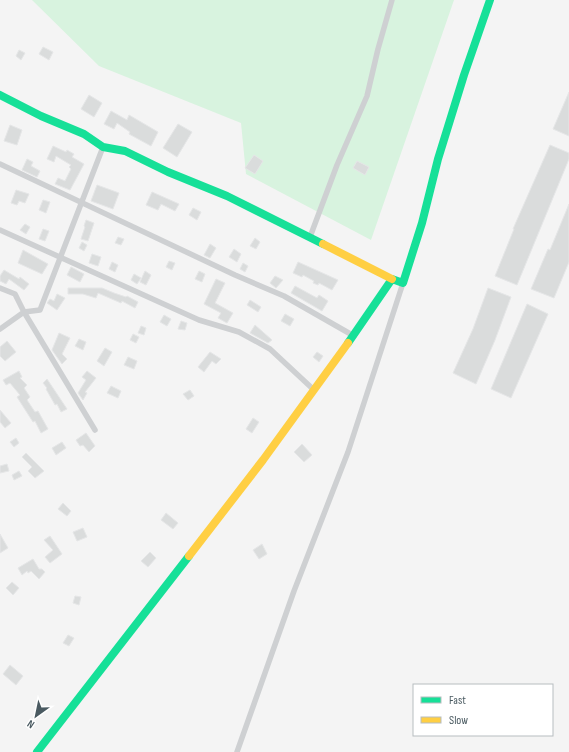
<svg xmlns="http://www.w3.org/2000/svg" width="569" height="752" font-family="'Sofia Sans Condensed',sans-serif">
<style>
.green{fill:#d8f3df}
.building{fill:#dadcdc;stroke:#e5e6e7}
.lines{fill:none;stroke-linecap:round;stroke-linejoin:round}
.street{stroke:#ced0d2;stroke-width:5.5}
.fast{stroke:#16e098;stroke-width:8}
.slow{stroke:#ffcf43;stroke-width:8}
</style>
<rect width="100%" height="100%" fill="#f4f4f4"/>
<path class="green" d="M32,0H454L371,240L246,174L241,123L99,66Z"/>
<path class="building" d="M43,47L53,52L49,60L39,54Z
M19,50L25,53L21,60L16,56Z
M569,92V136L553,129Z
M89,95L102,103L94,117L81,109Z
M111,111L127,120L129,115L158,132L151,146L129,134L130,132L117,123L114,129L104,124Z
M178,124L192,132L177,157L163,148Z
M10,125L22,130L17,145L4,141Z
M550,145L569,153V159L517,285L495,276L514,229H513Z
M53,146L66,152L67,150L74,154L72,157L84,164L70,190L55,184L58,178L65,181L71,169L69,167L71,165L56,156L54,162L47,159Z
M254,155L263,161L255,174L245,168Z
M27,159L33,162L31,166L40,171L37,177L22,170Z
M357,161L369,167L365,175L353,168Z
M97,185L119,193L113,209L91,201Z
M16,190L29,194L25,203L19,201L17,205L11,203Z
M152,192L179,204L175,211L161,204L158,210L146,205Z
M43,200L50,202L46,213L39,210Z
M569,204V262L554,298L531,289L548,249L550,250Z
M193,208L201,212L197,220L189,215Z
M86,220L94,223L88,241L81,239L85,227L84,226Z
M25,224L30,227L26,234L20,230Z
M43,229L49,231L45,241L39,239Z
M118,237L124,239L121,245L115,243Z
M255,238L260,242L256,249L250,246Z
M82,242L87,245L84,251L79,248Z
M210,244L216,248L210,258L204,255Z
M234,249L241,254L237,262L229,257Z
M23,250L48,264L42,274L18,263Z
M92,254L101,257L98,266L89,263Z
M169,261L175,263L172,270L166,267Z
M112,262L118,265L115,272L109,269Z
M298,262L338,280L332,290L319,283L318,285L313,283L314,281L303,275L302,277L293,273Z
M243,263L248,266L245,272L240,269Z
M71,267L84,274L80,282L67,275Z
M4,270L19,279L20,277L29,284L24,290L9,279L6,284L0,281V276Z
M145,271L151,275L146,285L140,282Z
M199,271L205,274L202,282L195,279Z
M134,274L141,278L137,284L131,280Z
M275,276L283,280L276,288L270,283Z
M216,279L225,283L215,303L233,313L227,323L218,318L221,313L204,304Z
M295,286L317,298L319,295L328,301L322,311L291,293Z
M68,288H102L114,293L126,297L127,296L138,302L135,308L122,301L121,303L98,293L96,298L83,294H68Z
M488,288L511,297L495,340L476,384L453,373L473,329Z
M57,294L65,298L57,310L47,303L50,299L54,301Z
M250,300L261,307L258,312L247,305Z
M527,304L548,314L511,398L491,389Z
M285,314L294,319L290,326L281,321Z
M164,315L171,319L167,326L160,322Z
M181,321L187,323L185,330L178,329Z
M255,325L272,340L268,343L250,333Z
M141,326L146,328L144,335L138,333Z
M59,333L70,338L62,354L67,359L62,364L52,350Z
M133,334L139,337L136,343L130,340Z
M79,339L86,342L83,350L75,346Z
M7,341L16,352L5,361L0,356V347Z
M105,348L112,352L104,366L97,361Z
M210,352L221,359L216,364L212,361L204,372L198,367Z
M317,352L323,356L319,362L313,357Z
M128,357L137,361L134,369L124,365Z
M19,371L22,377L20,378L27,385L24,388L30,397L27,400L35,412L38,411L48,429L41,433L35,421L33,422L17,397L20,395L10,383L6,385L3,380Z
M87,371L96,378L85,392L87,393L83,400L78,393L86,380L82,377Z
M47,379L67,409L61,412L57,404L55,405L54,403L46,389L47,388L43,383Z
M111,386L121,391L118,398L107,393Z
M190,390L194,396L188,400L183,394Z
M0,410L11,423L5,428L0,422Z
M253,418L259,422L252,433L246,429Z
M86,433L95,446L89,452L83,445L80,446L76,440Z
M16,438L19,443L14,447L10,442Z
M62,442L66,448L56,455L52,448Z
M302,444L312,455L304,462L294,452Z
M26,453L44,471L35,478L28,471L32,467L22,457Z
M7,464L9,471L0,473V466Z
M19,471L22,476L14,480L12,475Z
M63,503L71,511L67,516L58,509Z
M166,513L178,523L173,529L161,520Z
M83,528L87,537L77,541L73,532Z
M0,534L8,548L0,553Z
M50,536L62,554L50,563L45,557L53,550L44,540Z
M262,544L267,554L259,559L253,550Z
M150,552L156,558L148,567L141,561Z
M33,559L39,569H42L45,572L39,579L31,571L28,573L27,571L22,575L18,568Z
M12,582L19,588L13,595L6,588Z
M75,596L81,597L79,605L73,603Z
M68,635L74,638L69,646L63,643Z
M10,665L23,676L16,685L3,674Z"/>
<g class="lines">
<path class="street" d="M0,164L235,275L284,296L354,336
M0,230L199,320L239,332L270,349L314,390
M310,237L337,165L367,96L378,49L392,0
M0,288L15,294L24,312L95,430
M0,329L24,312L40,310L103,147
M237,752L294,591L348,452L403,283"/>
<path class="fast" d="M0,95L41,116L84,134L103,147L125,151L168,172L227,196L323,244
M348,343L392,279L403,283L422,223L438,159L464,75L490,0
M37,752L189,556"/>
<path class="slow" d="M323,244L392,279
M189,556L263,460L348,343"/>
</g>
<rect x="413" y="684" width="140" height="52" fill="#ffffff" stroke="#b7bdc0"/>
<rect x="421" y="697" width="20" height="6" fill="#16e098" stroke="#b7bdc0"/>
<text x="449" y="704" font-size="12" fill="#4a5a61">Fast</text>
<rect x="421" y="717" width="20" height="6" fill="#ffcf43" stroke="#b7bdc0"/>
<text x="449" y="724" font-size="12" fill="#4a5a61">Slow</text>
<g transform="translate(36 716) rotate(213)" stroke="#ffffff" stroke-width="3" paint-order="stroke">
<path d="M0-3L7 15L0 10L-7 15Z" fill="#4a5a61"/>
<text y="-6" font-size="11" font-weight="bold" text-anchor="middle" fill="#4a5a61">N</text>
</g>
</svg>
